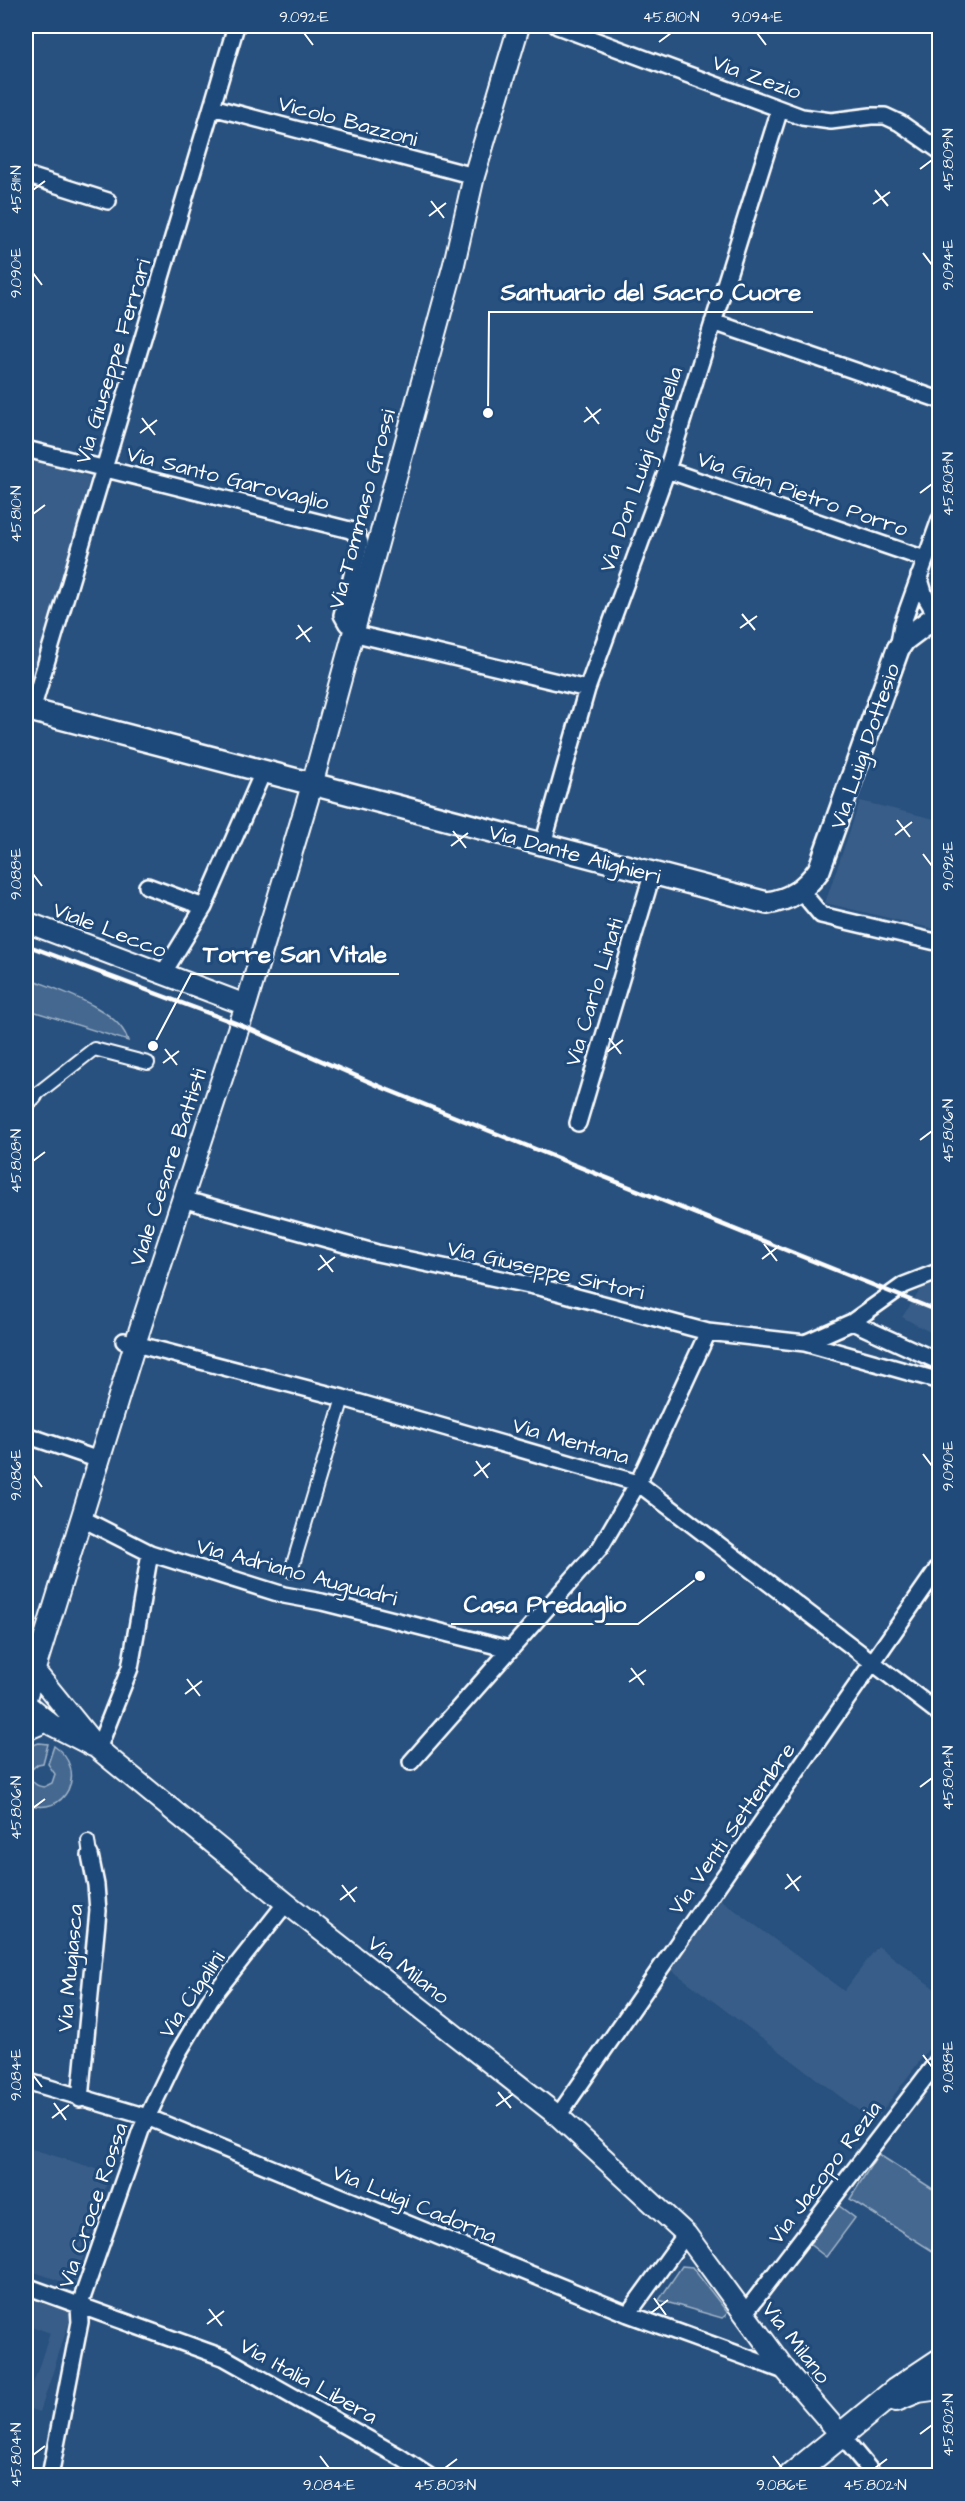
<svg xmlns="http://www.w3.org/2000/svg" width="965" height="2501" font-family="'Architects Daughter',sans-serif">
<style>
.built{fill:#375d88}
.green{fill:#446890;stroke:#a2b4c8;stroke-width:1.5}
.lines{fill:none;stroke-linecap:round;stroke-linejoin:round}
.pedestrian-casing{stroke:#fff;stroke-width:16}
.minor-casing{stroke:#fff;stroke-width:20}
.tertiary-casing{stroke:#fff;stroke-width:24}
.secondary-casing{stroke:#fff;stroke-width:26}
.primary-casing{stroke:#fff;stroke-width:28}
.pedestrian{stroke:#1f4a7a;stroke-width:12}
.minor{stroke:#1f4a7a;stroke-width:15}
.tertiary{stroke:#1f4a7a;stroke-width:20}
.secondary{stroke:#1f4a7a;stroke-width:21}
.primary{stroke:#1f4a7a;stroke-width:24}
.rail{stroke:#fff;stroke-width:4.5}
.ticks{fill:none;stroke:#fff;stroke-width:2}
.labels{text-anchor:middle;stroke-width:6;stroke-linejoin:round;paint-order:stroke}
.street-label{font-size:22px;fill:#fff;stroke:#1f4a7a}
.leader{fill:none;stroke:#fff;stroke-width:2}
.callout-dot{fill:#fff;stroke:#1f4a7a;stroke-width:2}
.callout-label{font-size:24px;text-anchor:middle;font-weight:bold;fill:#fff;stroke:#1f4a7a;stroke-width:6;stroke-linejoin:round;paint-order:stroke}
.neatline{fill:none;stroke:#fff;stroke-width:2}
.ticks-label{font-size:15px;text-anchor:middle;fill:#fff}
</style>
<rect width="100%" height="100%" fill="#28517f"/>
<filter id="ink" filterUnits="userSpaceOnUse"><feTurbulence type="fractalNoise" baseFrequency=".0167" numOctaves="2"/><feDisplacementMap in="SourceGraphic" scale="12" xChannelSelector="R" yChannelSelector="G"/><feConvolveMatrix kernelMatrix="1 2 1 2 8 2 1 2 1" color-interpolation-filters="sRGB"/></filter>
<g filter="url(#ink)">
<path class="built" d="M26,457L90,477L29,701L26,700Z
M860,801L939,820V930L825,903Z
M939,1280V1337L902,1317L924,1285Z
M720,1899L844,1991L878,1946L939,1992V2035L874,2122L669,1968Z
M26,2147L110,2173L74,2286L26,2269Z
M26,2298L72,2313L40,2412L26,2408V2392L30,2393L50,2333L26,2324Z"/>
<path class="green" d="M26,977C54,989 120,1008 128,1041L26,1009Z
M39,1743L48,1744L43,1763L38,1764L31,1770C29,1780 34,1786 44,1787L52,1783L55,1774L48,1764L54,1746C90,1770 65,1820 26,1803V1747Z
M878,2154L939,2193V2243L934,2252L850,2199Z
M838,2205L855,2218L826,2257L808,2243Z
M682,2266L692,2267L727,2312L726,2316L722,2318L659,2300Z"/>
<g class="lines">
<g class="pedestrian-casing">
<path id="pedestrian" d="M34,1096L94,1049L148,1063
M291,1571L343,1398
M88,1841L90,1855"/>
</g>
<g class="minor-casing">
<path id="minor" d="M557,26L802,117L831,121L871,116H885L900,123L940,151
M212,107L474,176
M26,175L108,201
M713,322L940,400
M26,449L350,530L357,535L360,543L342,615L347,624L354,626
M667,470L925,559
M919,576L925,596L936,615
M352,633L587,689
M898,649L902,625L940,519
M32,710L236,26
M543,844L587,689L667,470L780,109
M147,886L204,907
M801,891L821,915L940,943
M162,975L204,907L263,772
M26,1104L34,1096
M578,1123L652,875
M182,1199L377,1253L543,1288L708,1332L805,1343L852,1322L904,1285L940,1271
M852,1322L940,1362
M124,1341L343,1398L638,1483L940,1714
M805,1343L940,1381
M26,1435L99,1460
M81,1518L150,1553L284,1595L322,1602L509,1649
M98,1749L130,1668L150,1553
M411,1762L600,1548L638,1483L708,1332
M26,2081L147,2117L628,2314L787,2372
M80,2099L98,1911L96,1885L90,1855
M558,2116L940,1565
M26,2286L225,2358L400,2457L429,2476
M628,2314L686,2234
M744,2314L940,2058
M841,2435L875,2476
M50,2476L80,2322L79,2307L141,2130L178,2053L211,1998L286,1903"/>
</g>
<g class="tertiary-casing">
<path id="tertiary" d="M26,922L246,1005
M34,1670L98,1749L286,1903L558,2116L686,2234L787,2372L841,2435
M26,1698L135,1344L246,1005L312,785L454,264L474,176L519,26
M26,1704L52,1725L93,1746
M26,1730L47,1721"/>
</g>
<g class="secondary-casing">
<path id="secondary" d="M26,709L767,903C790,900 805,889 819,870L898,649L904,640L940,613"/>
</g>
<g class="primary-casing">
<path id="primary" d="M896,2399L918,2390L940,2387
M791,2476L895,2391L940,2361"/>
</g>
<use href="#pedestrian" class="pedestrian"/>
<use href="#minor" class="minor"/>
<use href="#tertiary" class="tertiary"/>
<use href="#secondary" class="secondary"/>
<use href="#primary" class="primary"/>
<path class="rail" d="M26,945L238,1024L388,1090L940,1312"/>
</g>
</g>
<path class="ticks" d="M304,33L313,45M757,33L766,45M659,42L671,33M920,169L932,160M33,190L45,181M875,190L888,206M431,201L444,218M873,204L890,192M429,216L446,203M923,253L932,265M33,273L42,285M586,407L599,424M142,418L155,435M584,422L601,409M140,433L157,420M920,493L932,484M33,514L45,505M742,614L755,630M298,625L310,642M740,628L757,616M296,639L312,627M897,820L910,837M453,831L466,848M895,835L912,822M451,846L468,833M923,854L932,866M33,874L42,886M609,1038L621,1054M165,1049L177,1065M607,1052L623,1040M163,1063L179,1051M920,1140L932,1131M33,1161L45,1152M764,1244L777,1261M320,1255L333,1272M762,1259L779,1246M318,1270L335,1257M923,1454L932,1466M476,1461L488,1478M33,1475L42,1487M474,1476L490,1463M631,1668L644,1685M187,1679L200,1696M629,1682L646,1670M185,1694L202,1681M920,1787L932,1778M33,1808L45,1799M787,1874L799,1891M342,1885L355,1902M785,1889L801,1876M340,1900L357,1887M923,2055L932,2067M33,2075L42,2087M498,2092L511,2108M54,2103L66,2120M496,2106L513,2094M52,2118L69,2105M654,2298L666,2315M209,2309L222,2326M651,2313L668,2300M207,2324L224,2311M920,2434L932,2425M33,2455L45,2446M320,2456L329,2468M773,2456L782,2468M445,2468L457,2459M875,2468L887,2459"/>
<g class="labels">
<g class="street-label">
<text transform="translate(757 76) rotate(20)" y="8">Via Zezio</text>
<text transform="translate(348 120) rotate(15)" y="8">Vicolo Bazzoni</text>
<text transform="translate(112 361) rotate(-73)" y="8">Via Giuseppe Ferrari</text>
<text transform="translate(640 469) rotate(-71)" y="8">Via Don Luigi Guanella</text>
<text transform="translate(228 477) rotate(14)" y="8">Via Santo Garovaglio</text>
<text transform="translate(803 493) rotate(19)" y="8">Via Gian Pietro Porro</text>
<text transform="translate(361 509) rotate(-75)" y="8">Via Tommaso Grossi</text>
<text transform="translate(864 746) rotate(-71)" y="8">Via Luigi Dottesio</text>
<text transform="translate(575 853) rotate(15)" y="8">Via Dante Alighieri</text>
<text transform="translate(110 929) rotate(21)" y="8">Viale Lecco</text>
<text transform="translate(593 992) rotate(-73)" y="8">Via Carlo Linati</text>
<text transform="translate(167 1167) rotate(-72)" y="8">Viale Cesare Battisti</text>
<text transform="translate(546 1269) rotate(13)" y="8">Via Giuseppe Sirtori</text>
<text transform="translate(571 1440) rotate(16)" y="8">Via Mentana</text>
<text transform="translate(297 1571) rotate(15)" y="8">Via Adriano Auguadri</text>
<text transform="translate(731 1828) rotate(-55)" y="8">Via Venti Settembre</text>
<text transform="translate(69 1968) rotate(-85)" y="8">Via Mugiasca</text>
<text transform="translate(409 1969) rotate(38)" y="8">Via Milano</text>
<text transform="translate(191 1994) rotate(-56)" y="8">Via Cigalini</text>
<text transform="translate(824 2172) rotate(-53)" y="8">Via Jacopo Rezia</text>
<text transform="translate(415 2203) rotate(22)" y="8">Via Luigi Cadorna</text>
<text transform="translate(92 2205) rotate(-71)" y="8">Via Croce Rossa</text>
<text transform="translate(797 2342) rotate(52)" y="8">Via Milano</text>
<text transform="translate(309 2380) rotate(29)" y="8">Via Italia Libera</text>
</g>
</g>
<path class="leader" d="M488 413L489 312H813M153 1046L191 974H399M700 1576L638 1624H451"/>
<g class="callout-dot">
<circle cx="488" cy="413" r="6"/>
<circle cx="153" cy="1046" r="6"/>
<circle cx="700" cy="1576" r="6"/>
</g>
<g class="callout-label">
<text x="651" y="300">Santuario del Sacro Cuore</text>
<text x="295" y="962">Torre San Vitale</text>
<text x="545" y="1612">Casa Predaglio</text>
</g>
<rect width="965" height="2501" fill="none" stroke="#1f4a7a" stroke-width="66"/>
<rect x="33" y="33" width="899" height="2435" class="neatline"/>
<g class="ticks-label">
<text x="304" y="22">9.092°E</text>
<text x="671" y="22">45.810°N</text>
<text x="757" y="22">9.094°E</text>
<text transform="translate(948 160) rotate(-90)" y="5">45.809°N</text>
<text transform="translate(16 190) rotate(-90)" y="5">45.811°N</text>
<text transform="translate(948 265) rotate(-90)" y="5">9.094°E</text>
<text transform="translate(16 273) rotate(-90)" y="5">9.090°E</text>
<text transform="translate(948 484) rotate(-90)" y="5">45.808°N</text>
<text transform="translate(16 514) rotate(-90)" y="5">45.810°N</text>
<text transform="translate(948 866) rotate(-90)" y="5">9.092°E</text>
<text transform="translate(16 874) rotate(-90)" y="5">9.088°E</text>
<text transform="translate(948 1131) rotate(-90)" y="5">45.806°N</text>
<text transform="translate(16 1161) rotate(-90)" y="5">45.808°N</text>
<text transform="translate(948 1466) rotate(-90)" y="5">9.090°E</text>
<text transform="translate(16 1475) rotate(-90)" y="5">9.086°E</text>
<text transform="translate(948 1778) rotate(-90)" y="5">45.804°N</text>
<text transform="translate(16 1808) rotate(-90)" y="5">45.806°N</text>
<text transform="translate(948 2067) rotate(-90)" y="5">9.088°E</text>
<text transform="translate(16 2075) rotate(-90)" y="5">9.084°E</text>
<text transform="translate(948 2425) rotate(-90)" y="5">45.802°N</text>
<text transform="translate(16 2455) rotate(-90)" y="5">45.804°N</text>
<text x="329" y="2490">9.084°E</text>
<text x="445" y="2490">45.803°N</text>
<text x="782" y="2490">9.086°E</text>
<text x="875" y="2490">45.802°N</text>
</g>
</svg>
